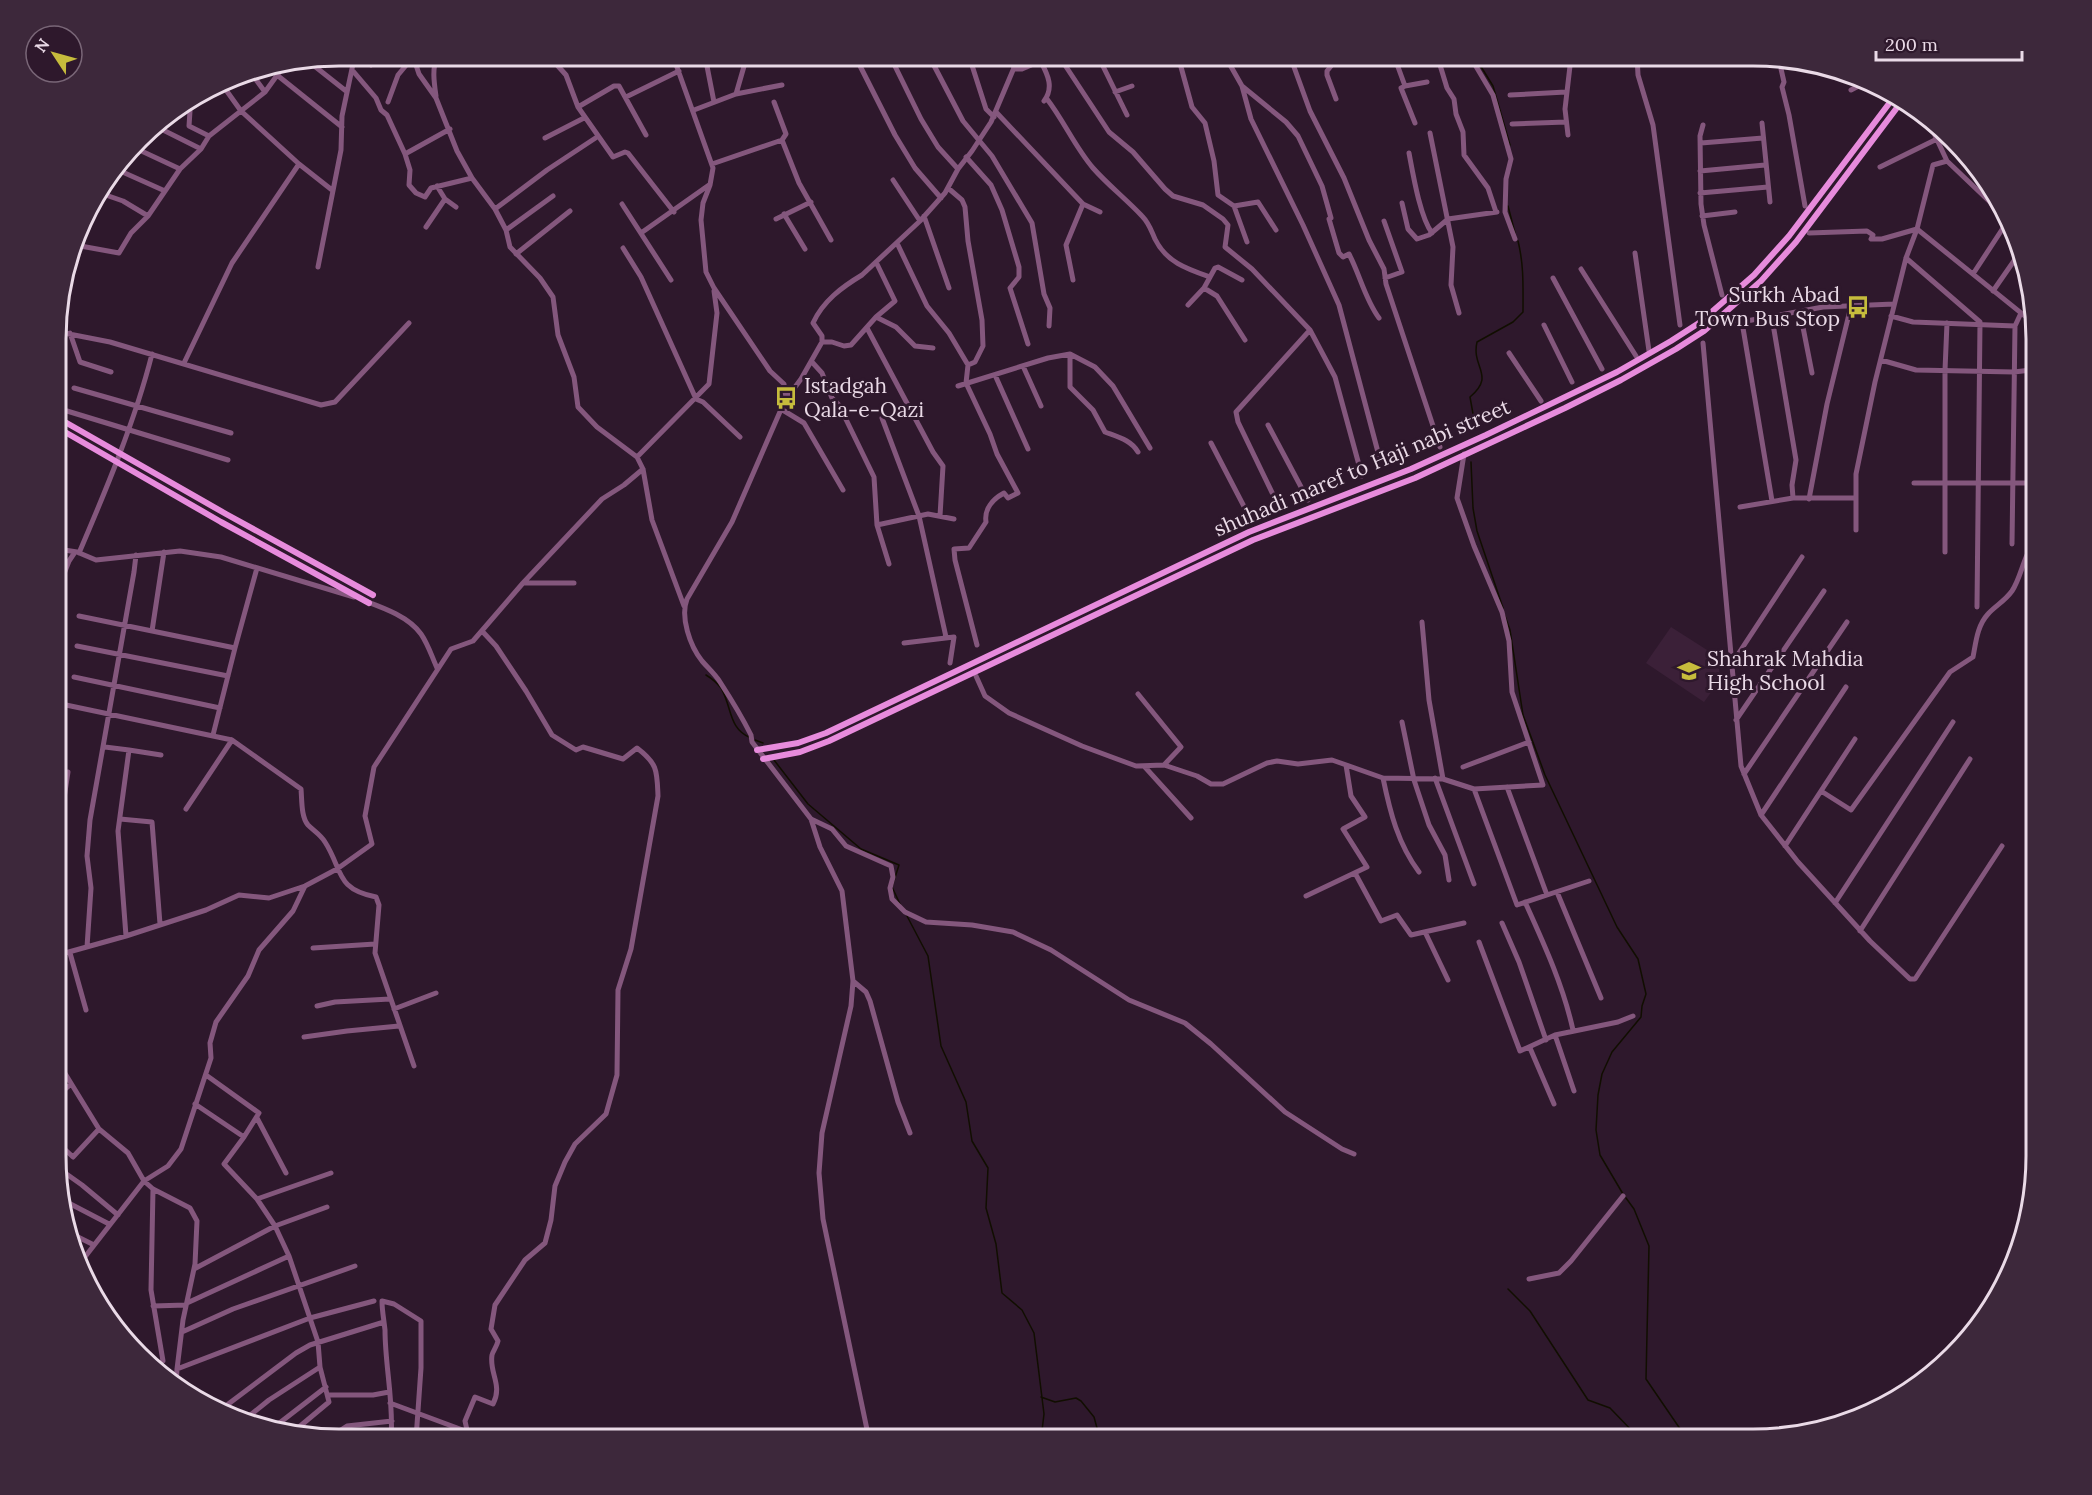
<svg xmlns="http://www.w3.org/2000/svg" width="2092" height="1495" font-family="Lora,serif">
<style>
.built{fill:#3b2038}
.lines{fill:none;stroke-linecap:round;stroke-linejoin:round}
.stream{stroke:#110e00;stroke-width:1.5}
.minor{stroke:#84577d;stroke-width:5}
.major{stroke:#e78bdc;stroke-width:6}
.labels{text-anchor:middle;stroke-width:6;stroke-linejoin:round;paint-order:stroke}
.poi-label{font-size:21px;fill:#eadae7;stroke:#2e182c;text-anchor:start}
.street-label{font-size:21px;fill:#eadae7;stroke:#2e182c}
.rim{fill:none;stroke:#eadae7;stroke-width:3}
</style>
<rect width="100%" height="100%" fill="#2e182c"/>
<path class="built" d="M1671,627L1718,657L1720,680L1704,702L1646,663Z"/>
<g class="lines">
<path class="stream" d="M1480,65L1493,86L1510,145
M1508,206L1515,233
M1475,425L1470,397C1496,375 1471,368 1477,342L1513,322L1523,312C1523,287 1524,265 1518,241
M1471,462L1473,508L1477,531L1503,608
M1505,616L1510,630L1523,715L1545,775L1617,927L1638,959L1646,994L1642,1006L1641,1017L1612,1052L1602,1074L1598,1095L1596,1130L1600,1155L1623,1194
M706,675C711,678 717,683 721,688C732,706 728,729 751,738
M755,740L763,743
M774,760L808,804L861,849L899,865L892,887L900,904
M907,916L928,956L941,1046L966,1102L972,1141L988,1168L986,1208L996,1244L1002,1293L1022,1310L1034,1333L1044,1414L1041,1439
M1626,1198L1634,1209L1649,1246L1646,1379L1687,1439
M1508,1289L1530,1311L1588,1400L1610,1408L1637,1436V1439
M1041,1397L1055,1402L1076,1398L1081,1401L1094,1417L1100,1439"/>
<path class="minor" d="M413,56L419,74L436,98L457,151L472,178L495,209L506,230L510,247L540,278L553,297L558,335L574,377L578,407L597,427L637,457L643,469L652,520L684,606
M549,56L566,75L578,107L613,157L625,152L628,153L674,212
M673,56L713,168L710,185L703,203L701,220L706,272L714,288L770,371L784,384L786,398L732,522L687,599C680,617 690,646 702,661C708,668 715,674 720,682C731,699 742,717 751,735L752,742L811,819L820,847L842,891L853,981L851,1006L822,1133L819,1173L823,1219L869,1439
M705,56L714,102
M855,56L895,135L915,168L941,198
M890,56L921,119L938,147L958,169
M929,56L963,121L992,156L1032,223L1044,294L1050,308L1049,326
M969,56L986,109L994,117
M1007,56L1015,69H1022L1052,56
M1059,56L1109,132L1133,152L1165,189L1173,196L1203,205L1223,219L1228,225L1225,247L1252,269L1310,330L1335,377L1362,476
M1098,56L1127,115
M1178,56L1192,107L1205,123L1214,161L1218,195L1234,206L1258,202L1276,230
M1225,56L1242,86L1251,119L1303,225L1339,305L1379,456
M1290,56L1310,111L1344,178L1369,240L1384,269L1386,284L1440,447
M1328,56L1331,66L1327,71V75L1336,99
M1394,56L1405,86L1401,88L1415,123
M1434,56L1440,65L1447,88L1454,99L1456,114L1463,132L1464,155L1488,188L1496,212
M1474,56V63L1493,95L1511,159L1506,179L1505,212L1515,239
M1637,56L1638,75L1653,125L1680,325
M1779,60L1784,82L1782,87L1789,115L1805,206
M308,61L346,91
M1041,62C1048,75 1054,88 1044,101
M630,63L645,56
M371,65L380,56
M353,71L376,98L381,110L387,115L405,154L410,170L409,185L416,193L425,197L431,188L472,178
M251,73L265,92
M277,75L342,127
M221,83L241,111L299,164L332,190
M1242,86L1286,122L1298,136L1322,186L1331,218L1329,219L1339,253L1343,257L1349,254C1360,275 1365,299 1379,318
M1405,86L1427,82
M1851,90L1866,82
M1115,92L1132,86
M736,94L782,85
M1510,95L1566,92
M436,96C434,82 432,69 437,56
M626,97L679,71
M1047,99C1064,121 1075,147 1093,168C1108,185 1126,199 1142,216C1149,223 1151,230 1155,239C1166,262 1187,269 1210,277
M388,102L398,75L413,57
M182,107L190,111L189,126L209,136
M578,107L614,86H619L646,135
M694,110L736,94L747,56
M996,112L1083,204L1100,212
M1925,114L1947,161L1990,202L2005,225L2012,230
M1762,123L1770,202
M1512,124L1566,122
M153,125L201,149
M1703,125L1700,136L1701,204L1704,225L1722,295
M1430,133L1453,247L1451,285L1459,313
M1568,135L1565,109L1570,66L1569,56
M545,138L584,118
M782,140L799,183L831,240
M1701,143L1763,138
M135,148L180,169
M1409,153C1413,174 1420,217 1432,233
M405,154L450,129
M966,157L991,185L1002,210L1019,267V277L1010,288L1028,344
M712,164L782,140L786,134L774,102
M1880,167L1937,139
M118,170L165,191
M1700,171L1765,165
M893,180L920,221
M437,186L445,199L456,207
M948,188L962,200L965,207L968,241L982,320L983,346L975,362L968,365
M100,193L123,201L148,216
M1700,193L1768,187
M1402,203L1408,229L1417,239L1429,235L1448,219L1497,212
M622,204L671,280
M1234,206L1247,242
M495,209L547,170L597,137
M784,214L805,249
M924,216L949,288
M1702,216L1735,212
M776,219L811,202
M1384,221L1402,272L1385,278
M426,227L445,199
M506,230L553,196
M641,233L709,185
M1809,233L1867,231L1873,235L1871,239H1882L1917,229L2036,325
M897,243L927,306L949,333L968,365L966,383L990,434L997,454L1018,493L1008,498L1004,493C993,499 984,509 986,522L969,548L954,549L955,560L977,645
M75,245L119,253L131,233L148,216L180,169L201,149L209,136L265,92L283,67
M623,248L641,277L696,399L703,402L740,437
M1635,253L1649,351
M516,254L570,211
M1906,258L1980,322L1977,607
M318,267L341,150L342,116L353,64L345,56
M1581,269L1636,356
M1973,274L2005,225
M1553,278L1602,369
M1073,280L1066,245L1083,204
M1204,288L1217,296L1245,340
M1993,291L2018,255
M1188,305L1204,288L1215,268L1218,267L1242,280
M1800,312L1812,373
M1891,316L1913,322L2015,326
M876,317L896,327L915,346L933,348
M1772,318L1796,460L1792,485L1793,498
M1742,322L1772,501
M1730,324L1823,307L1894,304
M1544,325L1572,382
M58,328L64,333L110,342L321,405L335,402L409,323
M867,328L933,452L943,466L940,516
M70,333L80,362L111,372
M822,342H832L844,346L851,345L876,317L895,301L876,262
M1703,343L1741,766L1761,815L1798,862L1870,941L1910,979H1915L2002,846
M1509,353L1541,401
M1070,354V387L1093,410L1105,432C1118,437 1131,440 1138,452
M1881,360L1916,370L2014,372L2031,370L2036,371
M812,362L822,373L832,398L839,405L874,477L877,525L889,564
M184,363L232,263L299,164
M1023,366L1041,406
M995,375L1028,449
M958,386L1048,358L1070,354L1095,367L1113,386L1150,448
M74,388L231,433
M787,398L801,379L822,342V336L813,323C823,301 842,287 862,275L920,221L945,193L958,169L972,151L991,122L1019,56
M2034,407L2036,408
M781,409L804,423L843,490
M67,411L228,460
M882,418L919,516L946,637
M1268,425L1308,500
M1211,443L1250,518
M637,457L709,384L717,313L714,291
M1914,483H2036
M1809,499L1827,404L1851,306
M1740,507L1793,498H1855
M1280,509L1238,422L1236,412L1310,330
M877,525L928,514L954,519
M1856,530V474L1875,382L1906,258L1917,229L1933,165L1947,161
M2012,544L2015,326L2021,313
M58,549L77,552L96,560L180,551L221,557L354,597
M1945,552V370L1947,323
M79,553C106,490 135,421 152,354
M523,583H574
M58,589L69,561L75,552
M365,601C384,608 409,617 421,634C428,644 432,657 437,668
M79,616L235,648
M1422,622L1429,700L1443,779
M152,631L164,552
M904,643L954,637L950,663
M77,646L228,676
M1731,665L1802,557
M976,676L985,696L1009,713L1082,746L1136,766L1164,765L1197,776L1211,784H1223L1267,763L1277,761L1298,764L1332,760L1383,778L1443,779L1474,789L1543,785L1512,692L1509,641L1502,612L1474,546L1457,498L1464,454
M74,677L220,708
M1138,694L1181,747L1164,765
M66,705L232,740L301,789C302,800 301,817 308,825C314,831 321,835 325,842C343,870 335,889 376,897L379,905L375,953L414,1066
M1736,720L1824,591
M1402,722L1414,780L1429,825L1445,855L1449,880
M213,735L235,648L257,568
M105,747L129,750L118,831L126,936
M129,750L161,755
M1144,766L1191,818
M1463,767L1529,742
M1744,774L1847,622
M1383,778C1390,812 1398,844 1419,872
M1435,778L1474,884
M1507,787L1547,895
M1474,789L1517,905L1589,881
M1821,791L1851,810L1950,672L1973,657C1976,642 1977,626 1988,614C1995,606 2005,601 2012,591C2022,576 2023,555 2036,541
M186,809L232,740
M1761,815L1846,687
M120,819L152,822L160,924
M811,819L832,829L846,846L891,866L893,877L890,888L892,899L905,912L926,922L972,925L1013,932L1051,950L1129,1000L1185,1023L1211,1044L1285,1112L1342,1149L1354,1154
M58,838L68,772
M1785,846L1855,739
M1355,873L1381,921L1397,915L1411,935L1464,923
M1557,892L1601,998
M1306,896L1367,867L1343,829L1365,817L1351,796L1346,765
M1525,902C1544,944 1563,985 1573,1030
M1835,903L1953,722
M1502,923L1519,962L1546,1040
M1860,931L1970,759
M1425,932L1448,980
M1479,942L1520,1051L1555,1035L1618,1022L1633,1016
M87,947L91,888L87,856L90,820L134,572L136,555
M313,948L375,944
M70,953L86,1010
M58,955L126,936L206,910L239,895L269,898L305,886L337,869L372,844L365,816L374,767L451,649L473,641L523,583L602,499L624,485L643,469
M853,981L866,992L870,1001L898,1102L910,1133
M317,1006L335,1002L390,999
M394,1009L436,993
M1555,1035L1574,1091
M304,1037L347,1031L399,1026
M1530,1048L1554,1104
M58,1062L99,1129L128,1153L144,1181L153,1189L190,1208L197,1221L195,1264L183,1320L177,1369L176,1384L178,1388
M206,1075L259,1113L244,1137L224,1164L257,1199L275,1226L289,1256L318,1342L320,1367L329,1402L293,1432
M58,1102L62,1092L71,1084
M195,1104L244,1137
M257,1118L286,1173
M58,1143L73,1157L99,1129
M58,1168L82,1185L118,1215
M59,1198L109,1224
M257,1199L331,1173
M72,1234L94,1245
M81,1262L144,1181L168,1166L181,1149L211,1058L210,1043L216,1022L248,976L259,950L293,911L305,886
M194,1269L275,1226L327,1207
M1529,1279L1559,1273L1571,1261L1623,1196
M187,1303L289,1256
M153,1306L186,1305
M182,1332L233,1309L355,1266
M153,1365L163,1361L151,1290L153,1189
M177,1369L310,1318L374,1301
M328,1395H373L389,1392
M390,1403L468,1432
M219,1411L296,1353L310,1345L384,1322
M243,1421L269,1400L320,1367
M273,1428L326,1387
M327,1439L347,1426L392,1421
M391,1439C394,1402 385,1366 385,1330C384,1320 382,1311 382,1301L394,1304L421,1321V1368L416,1439
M469,1439L465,1421L475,1397L493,1404C503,1385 489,1373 492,1355C493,1351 497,1346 498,1341L491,1329L495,1305L525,1260L545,1243L551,1220L555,1186L565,1162L575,1144L606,1114L617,1075L618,990L631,949L658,796C657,771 658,764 637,748L623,759L583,747L576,750L552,735L526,691L496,646L482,631"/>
<path class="major" d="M58,418L226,514L373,595
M58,428L221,522L369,603
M757,750L798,743L826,733L1249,532L1411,469L1486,435L1617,372L1671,341L1699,323L1754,275L1789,236L1894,97
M763,759L800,752L829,741L1253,540L1415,478L1565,408L1621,380L1676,349L1704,331L1761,281L1796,242L1902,101"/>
</g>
<defs>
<g id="bus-bare" transform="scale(1.8)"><path d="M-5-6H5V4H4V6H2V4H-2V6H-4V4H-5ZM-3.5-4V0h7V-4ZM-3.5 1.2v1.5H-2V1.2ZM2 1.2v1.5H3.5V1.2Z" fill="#c6bc3c" stroke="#2e182c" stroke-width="2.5" paint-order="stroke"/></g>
<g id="school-bare" transform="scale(1.8)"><path d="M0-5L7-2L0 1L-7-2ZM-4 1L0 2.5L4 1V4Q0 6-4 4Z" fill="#c6bc3c" stroke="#2e182c" stroke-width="2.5" paint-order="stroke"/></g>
</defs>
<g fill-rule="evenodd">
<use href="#bus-bare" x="1858" y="307"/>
<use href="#bus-bare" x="786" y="398"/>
<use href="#school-bare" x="1689" y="671"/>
</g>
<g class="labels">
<g class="poi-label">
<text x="1840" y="302" text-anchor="end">Surkh Abad<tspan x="1840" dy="24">Town Bus Stop</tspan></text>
<text x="804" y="393">Istadgah<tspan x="804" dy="24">Qala-e-Qazi</tspan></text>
<text x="1707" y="666">Shahrak Mahdia<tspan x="1707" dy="24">High School</tspan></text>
</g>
<g class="street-label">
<text transform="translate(1362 468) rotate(-23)" y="7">shuhadi maref to Haji nabi street</text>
</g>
</g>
<path d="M0 0H2092V1495H0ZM339 66H1753A273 273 0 0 1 2026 339V1156A273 273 0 0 1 1753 1429H339A273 273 0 0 1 66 1156V339A273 273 0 0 1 339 66Z" fill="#3d283b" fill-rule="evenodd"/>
<path class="rim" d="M339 66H1753A273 273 0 0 1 2026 339V1156A273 273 0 0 1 1753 1429H339A273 273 0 0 1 66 1156V339A273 273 0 0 1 339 66Z"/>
<g transform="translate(54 54) rotate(306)"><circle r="28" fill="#2e182c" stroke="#796677" stroke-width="1.5"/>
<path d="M0-4.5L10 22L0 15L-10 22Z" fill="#c6bc3c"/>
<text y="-9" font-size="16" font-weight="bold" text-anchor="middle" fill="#eadae7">N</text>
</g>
<path d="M1876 51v9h146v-9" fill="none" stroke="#eadae7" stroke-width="3"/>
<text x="1885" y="51" font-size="18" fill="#eadae7" stroke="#2e182c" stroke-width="4.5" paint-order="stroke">200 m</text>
</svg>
